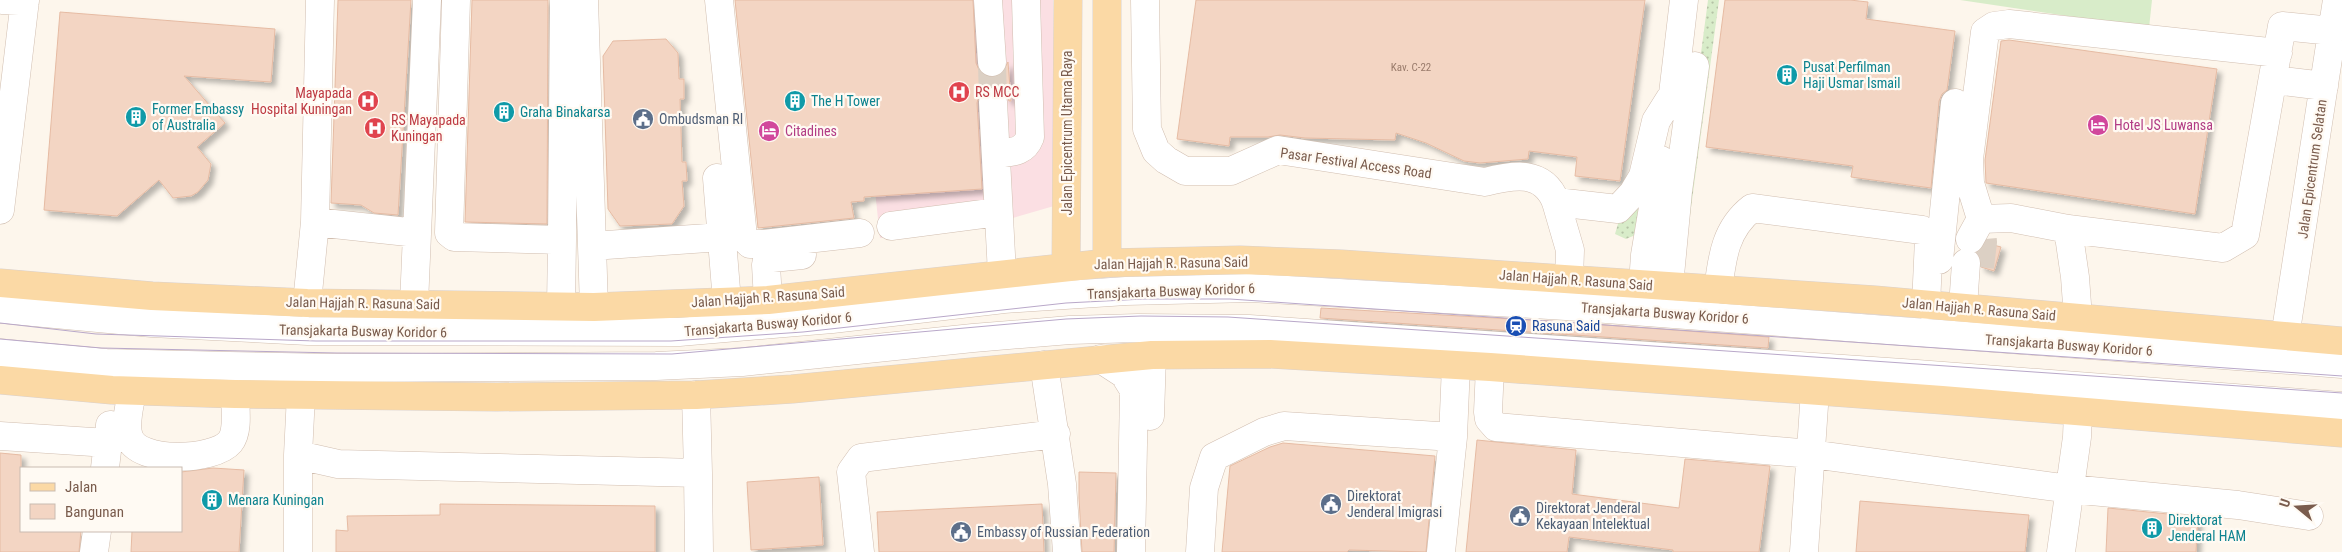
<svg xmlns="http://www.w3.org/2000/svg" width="2342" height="552" font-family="'Roboto Condensed',sans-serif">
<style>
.medical{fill:#fbdfe3}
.grass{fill:url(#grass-dots)}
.pitch{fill:#d8ecc9}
.building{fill:#f3d5c3;stroke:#e6bba3;filter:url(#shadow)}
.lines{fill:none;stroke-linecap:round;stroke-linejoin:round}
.minor-tunnel{stroke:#dcd0c4;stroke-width:28;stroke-dasharray:28 14;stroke-linecap:butt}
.minor-casing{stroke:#d1beb0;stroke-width:29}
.major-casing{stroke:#dad1cd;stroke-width:29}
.minor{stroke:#fff;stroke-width:28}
.major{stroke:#fbd9a5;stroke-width:28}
.tram{stroke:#b9a8c9;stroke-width:1}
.labels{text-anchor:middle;stroke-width:4.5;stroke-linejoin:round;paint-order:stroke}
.number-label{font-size:11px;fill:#987a6a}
.culture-label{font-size:14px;fill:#0d838f;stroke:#fffaf3;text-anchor:start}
.health-label{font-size:14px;fill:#be3a42;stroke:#fffaf3;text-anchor:start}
.service-label{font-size:14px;fill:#4e5e75;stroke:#fffaf3;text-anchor:start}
.hotel-label{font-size:14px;fill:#b23c85;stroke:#fffaf3;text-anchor:start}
.street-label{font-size:14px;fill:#7a5c4d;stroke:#fffaf3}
.transit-label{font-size:14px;fill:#164399;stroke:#fffaf3;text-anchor:start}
</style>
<defs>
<pattern id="grass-dots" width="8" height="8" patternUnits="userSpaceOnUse" patternTransform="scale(1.25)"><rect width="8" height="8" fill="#d8ecc9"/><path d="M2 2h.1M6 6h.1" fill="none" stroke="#b4c2a5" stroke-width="1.8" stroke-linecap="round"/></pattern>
<filter id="shadow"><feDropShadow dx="4.5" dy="4.5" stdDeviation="2.5" flood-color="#0004"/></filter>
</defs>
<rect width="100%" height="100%" fill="#fdf6ec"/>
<path class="medical" d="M855,0H1053L1054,206L999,222L880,238Z"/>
<path class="grass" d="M1708,0H1719L1688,230L1678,228Z
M1646,196L1640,233L1626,239L1615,234L1622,210Z"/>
<path class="pitch" d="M1960,0H2152L2149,28Z"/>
<path class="building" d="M338,0H411L398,215L374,213L361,205L331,203Z
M472,0H548L547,224L465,222Z
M735,0H973L976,63L979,70L985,76L993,78L1001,75L1008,62L1011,101H1009L1006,94L1000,88L993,86L984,89L979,95L977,103L982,189L864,197V201L851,202L854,218L758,228Z
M1196,0H1645L1620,181L1575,176L1577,157L1529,151L1528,159L1480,163L1464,161L1426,143L1396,133L1395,140L1305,138L1280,135L1268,137H1230L1229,146L1177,139Z
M1725,0H1850L1868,2L1866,19L1955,31L1947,90L1942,94L1939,101L1931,188L1851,177L1853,166L1706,147Z
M60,12L275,29L271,82L184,76L225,123L197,147L211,164L208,180L198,192L191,196L173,198L159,180L117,216L44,210Z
M666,39L678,53L679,79H684V99H680L682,162H686L687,181H682L684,206L672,224L620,226L608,209L603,56L613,41Z
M2009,40L2217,69L2195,214L1986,183L1985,160L2001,41Z
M1986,243L2001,247L1994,271L1981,267L1980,257L1977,253Z
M1321,308L1565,322L1769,337L1768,348L1320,318Z
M1477,440L1576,450L1572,494L1679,508L1685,459L1770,466L1759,552H1673V550L1569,537L1567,552H1466Z
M1283,443L1435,456L1426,552L1349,550L1347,552H1222L1230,466L1270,447Z
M0,453L21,455V531H81L79,552H0Z
M213,468L244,470L239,552H131L132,531H181V472Z
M1079,472L1116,473L1114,552H1082L1079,498Z
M819,477L823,545L751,550L747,482Z
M1860,501L2029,515L2025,552H1856Z
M440,504L655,506V552H336V530L348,531L347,516L440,515Z
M1042,504L1044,552H879L877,512Z
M2108,508L2198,517L2196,552H2106Z"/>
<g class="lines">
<path class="minor-tunnel" d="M992,62L993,102
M1980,267L1983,242L1981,219"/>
<g class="minor-casing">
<path id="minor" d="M2,0L25,1
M456,0L449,233L454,237L562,240L561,307
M584,0L594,307
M719,0L743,237L750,244H763L860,233
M988,0L992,62
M1145,0L1147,129L1156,151L1166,160L1185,171H1231L1278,150L1485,182C1513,175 1543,169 1556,202L1618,209L1633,193L1643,176L1656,121L1673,94L1684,0
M2274,80L2324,86
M993,102L1002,274
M996,154C1011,152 1024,153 1030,137L1026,0
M717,178L727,302
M1556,202L1570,250L1569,280
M0,210L25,0
M1981,219L2011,218L2068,229L2223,248L2245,235L2282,26L2332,31
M315,222L417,233
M891,226L998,212
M2068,229L2075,277L2078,318
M1970,239L1981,219L1970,183L1969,159L1985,32L1994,26L2009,24L2278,53
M562,240L564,0
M592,246L722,237
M1939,260L1955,103
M1643,284L1645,255L1661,160
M1669,286L1678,191L1695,66
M1718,290C1722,258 1725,229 1752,208L1922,230L1929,239L1926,305
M768,300L766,265L767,260L772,258L802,255
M307,303L315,222L320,0
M414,304L427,0
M1963,307L1966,263
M0,309L152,323L308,331L679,332L832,319L1004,299L1126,291L1251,288L1566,306L2342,364
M2285,337L2337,0
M0,353L106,363L229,366L334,368L656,366L742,362L973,338L1070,330L1138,328L1249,329L1917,374L2342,406
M1101,359L1124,374L1134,390L1131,552
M1044,365L1062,484L1067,552
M1490,367L1488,412L1489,419L1496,427L1811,454L2070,489L2238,505L2309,516
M132,392C130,405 124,424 129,437C138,464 214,461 230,442C239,431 235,408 235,394
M301,395L298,455L338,464L698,473L696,395
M1150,416L1152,355
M0,436L108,443
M1453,437L1456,365
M105,468L110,425
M698,473L699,552
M94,552L97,531
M298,552V455
M860,552L851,472L861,458L1056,434
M1200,552L1204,488L1214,457L1264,432L1284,426L1453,437L1441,552
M1804,552L1815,391
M2061,552L2077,437L2078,411"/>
</g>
<g class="major-casing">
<path id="major" d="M1107,263V0
M1066,267L1068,0
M0,283L152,296L307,303L594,307L768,300L1107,263L1240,260L1341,264L1875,300L2342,341
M0,380L112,390L235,394L497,397L696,395L792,389L1152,355L1270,354L1490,367L1942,400L2342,433"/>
</g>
<use href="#minor" class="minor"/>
<use href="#major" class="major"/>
<path class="tram" d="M0,323L96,334L316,341H671L803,332L1066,303L1144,299H1230L2342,376
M0,339L101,348L337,353L672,354L1066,319L1141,316L1228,317L2342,393"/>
</g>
<defs>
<g id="building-disc" transform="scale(1.125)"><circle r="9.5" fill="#0f9aa8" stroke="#fffaf3"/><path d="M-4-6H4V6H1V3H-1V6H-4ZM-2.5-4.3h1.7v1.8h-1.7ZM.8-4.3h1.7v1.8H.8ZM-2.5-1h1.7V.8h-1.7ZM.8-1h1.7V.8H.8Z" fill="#fff"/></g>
<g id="hospital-disc" transform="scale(1.125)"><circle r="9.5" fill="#e0444e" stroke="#fffaf3"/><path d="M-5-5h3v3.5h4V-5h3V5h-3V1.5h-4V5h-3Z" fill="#fff"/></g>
<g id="civic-disc" transform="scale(1.125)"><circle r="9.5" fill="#5c6f8a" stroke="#fffaf3"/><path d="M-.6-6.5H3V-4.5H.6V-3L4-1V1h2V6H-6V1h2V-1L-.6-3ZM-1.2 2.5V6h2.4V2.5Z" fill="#fff"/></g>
<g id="hotel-disc" transform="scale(1.125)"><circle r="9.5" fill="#d1479c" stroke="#fffaf3"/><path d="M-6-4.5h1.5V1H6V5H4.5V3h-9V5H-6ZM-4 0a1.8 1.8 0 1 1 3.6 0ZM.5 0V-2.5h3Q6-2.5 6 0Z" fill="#fff"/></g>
<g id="station-disc" transform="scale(1.125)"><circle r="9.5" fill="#1a4fb4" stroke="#fffaf3"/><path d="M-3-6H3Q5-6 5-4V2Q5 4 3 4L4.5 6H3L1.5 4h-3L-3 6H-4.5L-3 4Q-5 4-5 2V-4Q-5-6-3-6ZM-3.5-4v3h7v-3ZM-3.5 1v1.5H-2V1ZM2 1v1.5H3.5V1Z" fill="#fff"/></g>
</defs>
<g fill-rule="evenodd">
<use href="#building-disc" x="1787" y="75"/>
<use href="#hospital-disc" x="959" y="92"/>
<use href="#hospital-disc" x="368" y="101"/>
<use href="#building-disc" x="795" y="101"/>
<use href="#building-disc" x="504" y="112"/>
<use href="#building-disc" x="136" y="117"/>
<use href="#civic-disc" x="643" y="119"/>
<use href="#hotel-disc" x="2098" y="125"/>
<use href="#hospital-disc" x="375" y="128"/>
<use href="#hotel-disc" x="769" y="131"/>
<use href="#station-disc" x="1516" y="326"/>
<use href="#building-disc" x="212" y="500"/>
<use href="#civic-disc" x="1331" y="504"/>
<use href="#civic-disc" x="1520" y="516"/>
<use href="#building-disc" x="2152" y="528"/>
<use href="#civic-disc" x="961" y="532"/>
</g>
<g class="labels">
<g class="number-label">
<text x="1411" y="71">Kav. C-22</text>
</g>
<g class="culture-label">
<text x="1803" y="72">Pusat Perfilman<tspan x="1803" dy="16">Haji Usmar Ismail</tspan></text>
<text x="811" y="106">The H Tower</text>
<text x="152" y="114">Former Embassy<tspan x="152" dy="16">of Australia</tspan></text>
<text x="520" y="117">Graha Binakarsa</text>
<text x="228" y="505">Menara Kuningan</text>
<text x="2168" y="525">Direktorat<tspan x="2168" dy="16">Jenderal HAM</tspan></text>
</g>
<g class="health-label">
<text x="975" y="97">RS MCC</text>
<text x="352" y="98" text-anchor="end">Mayapada<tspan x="352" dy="16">Hospital Kuningan</tspan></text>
<text x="391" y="125">RS Mayapada<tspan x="391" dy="16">Kuningan</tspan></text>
</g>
<g class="service-label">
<text x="659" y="124">Ombudsman RI</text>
<text x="1347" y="501">Direktorat<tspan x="1347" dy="16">Jenderal Imigrasi</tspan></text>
<text x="1536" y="513">Direktorat Jenderal<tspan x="1536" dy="16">Kekayaan Intelektual</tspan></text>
<text x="977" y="537">Embassy of Russian Federation</text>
</g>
<g class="hotel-label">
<text x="2114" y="130">Hotel JS Luwansa</text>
<text x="785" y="136">Citadines</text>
</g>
<g class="street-label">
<text transform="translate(1067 133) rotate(-90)" y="5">Jalan Epicentrum Utama Raya</text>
<text transform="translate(1356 163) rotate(8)" y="5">Pasar Festival Access Road</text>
<text transform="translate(2312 169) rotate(-82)" y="5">Jalan Epicentrum Selatan</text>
<text transform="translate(1171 263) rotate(-1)" y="5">Jalan Hajjah R. Rasuna Said</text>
<text transform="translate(1576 280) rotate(4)" y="5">Jalan Hajjah R. Rasuna Said</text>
<text transform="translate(1171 291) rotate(-2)" y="5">Transjakarta Busway Koridor 6</text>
<text transform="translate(768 297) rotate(-4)" y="5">Jalan Hajjah R. Rasuna Said</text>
<text transform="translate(363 303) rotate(1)" y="5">Jalan Hajjah R. Rasuna Said</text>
<text transform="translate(1979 309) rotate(5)" y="5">Jalan Hajjah R. Rasuna Said</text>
<text transform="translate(1665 313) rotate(4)" y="5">Transjakarta Busway Koridor 6</text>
<text transform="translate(768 324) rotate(-5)" y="5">Transjakarta Busway Koridor 6</text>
<text transform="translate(363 331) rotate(1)" y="5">Transjakarta Busway Koridor 6</text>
<text transform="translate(2069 345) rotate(4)" y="5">Transjakarta Busway Koridor 6</text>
</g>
<g class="transit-label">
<text x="1532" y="331">Rasuna Said</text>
</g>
</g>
<rect x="20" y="467" width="162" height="65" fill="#fffaf3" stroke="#cabbb1"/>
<rect x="30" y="483" width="25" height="8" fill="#fbd9a5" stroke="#cabbb1"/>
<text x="65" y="492" font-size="15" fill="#7a5c4d">Jalan</text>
<rect x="30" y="504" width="25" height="15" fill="#f3d5c3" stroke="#cabbb1"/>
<text x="65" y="517" font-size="15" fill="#7a5c4d">Bangunan</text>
<g transform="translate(2297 507) rotate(288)" stroke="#fffaf3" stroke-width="4" paint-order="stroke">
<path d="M0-4L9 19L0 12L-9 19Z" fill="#7a5c4d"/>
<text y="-8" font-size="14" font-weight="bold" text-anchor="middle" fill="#7a5c4d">U</text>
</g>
</svg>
